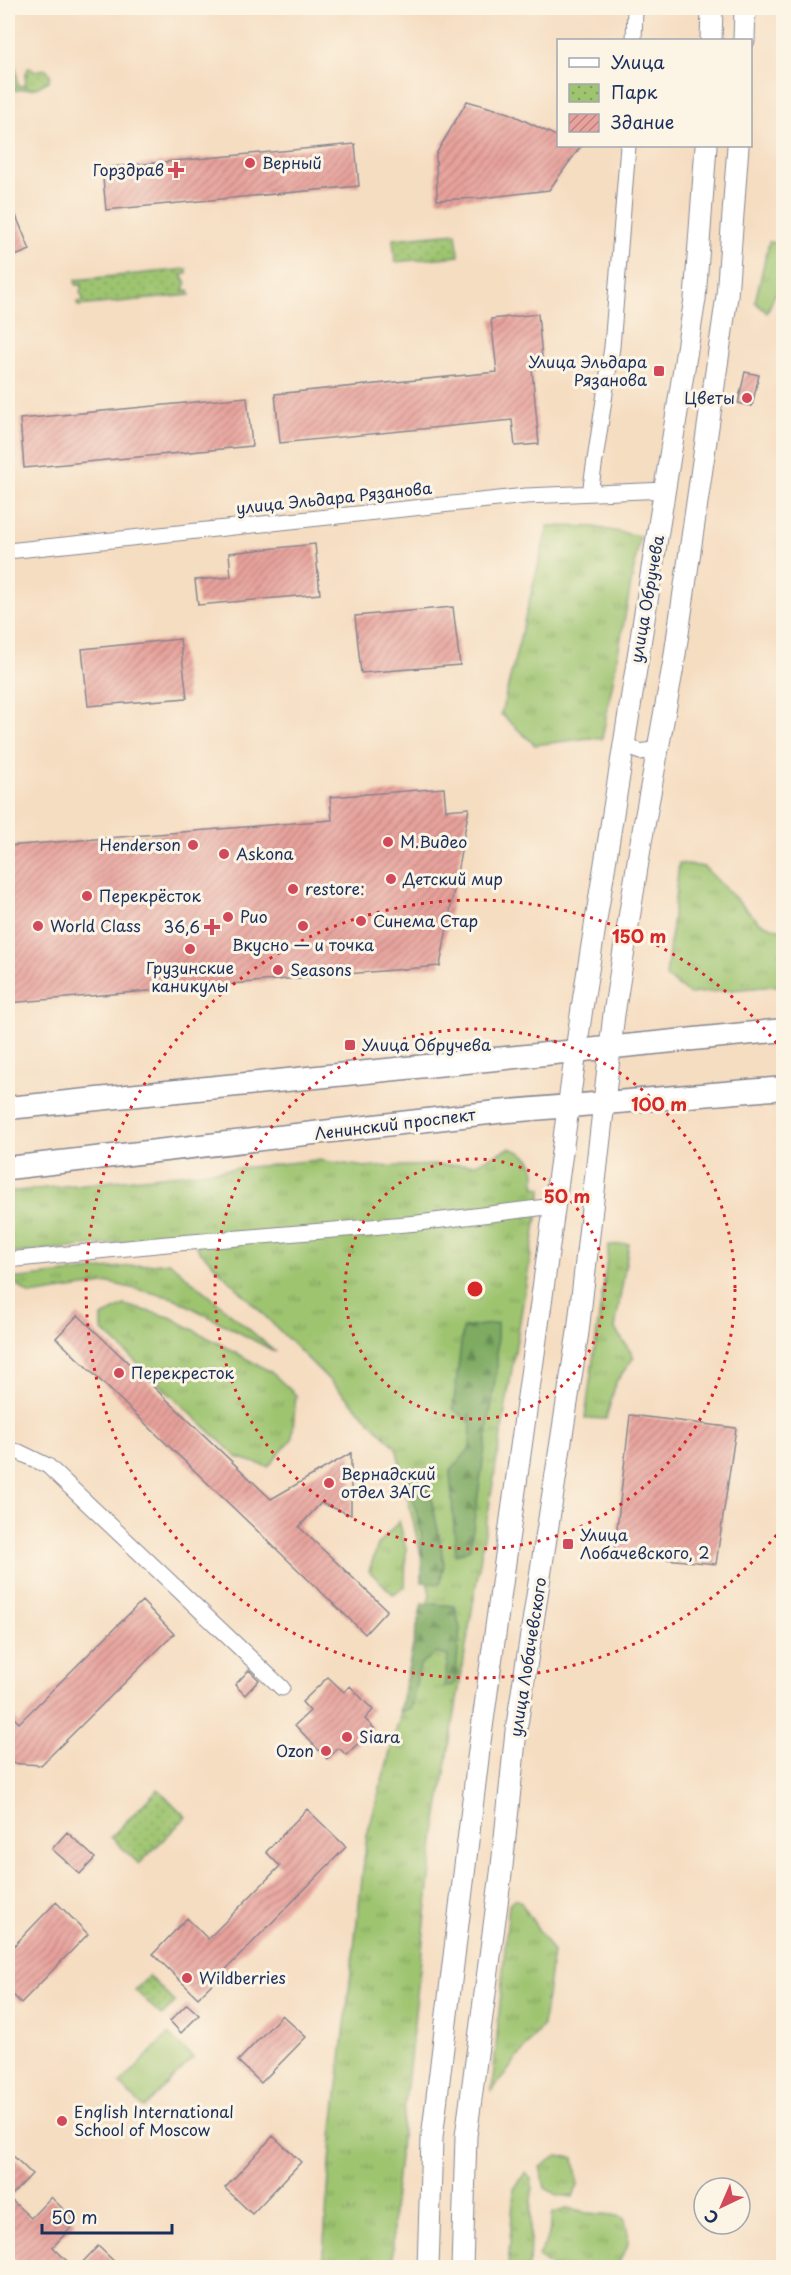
<svg xmlns="http://www.w3.org/2000/svg" width="791" height="2275" font-family="'Playpen Sans',sans-serif">
<style>
.grass{fill:url(#grass-tufts);stroke:#5c7a66;stroke-width:1.5}
.forest{fill:url(#forest-firs);stroke:#4c6c60;stroke-width:1.5}
.park{fill:url(#park-dots);stroke:#5c7a66;stroke-width:1.5}
.pitch{fill:#9ec46f;stroke:#5c7a66;stroke-width:1.5}
.building{fill:url(#building-hatch)}
.lines{fill:none;stroke-linecap:round;stroke-linejoin:round}
.minor-casing{stroke:#888690;stroke-width:17}
.secondary-casing{stroke:#888690;stroke-width:23}
.primary-casing{stroke:#888690;stroke-width:25}
.minor{stroke:#fff;stroke-width:15}
.secondary{stroke:#fff;stroke-width:21}
.primary{stroke:#fff;stroke-width:22}
.ring{fill:none;stroke:#d62828;stroke-width:3;stroke-dasharray:3 6}
.poi-dot{fill:#d1495b;stroke:#fcf5e5;stroke-width:2}
.labels{text-anchor:middle;stroke-width:6;stroke-linejoin:round;paint-order:stroke}
.poi-label{font-size:16px;fill:#1b2f5e;stroke:#fcf5e5;text-anchor:start}
.street-label{font-size:16px;fill:#1b2f5e;stroke:#fcf5e5}
.centre{fill:#d62828;stroke:#fcf5e5;stroke-width:3}
.ring-label{font-size:18px;text-anchor:middle;font-weight:bold;fill:#d62828;stroke:#fcf5e5;stroke-width:6;stroke-linejoin:round;paint-order:stroke}
</style>
<defs>
<pattern id="grass-tufts" width="24" height="20" patternUnits="userSpaceOnUse" patternTransform="scale(1.5)"><rect width="24" height="20" fill="#9ec46f"/><path d="M3 7l-1-3M5 7V3M7 7l1-3M15 17l-1-3M17 17v-4M19 17l1-3" fill="none" stroke="#80a05e"/></pattern>
<pattern id="forest-firs" width="22" height="20" patternUnits="userSpaceOnUse" patternTransform="scale(1.5)"><rect width="22" height="20" fill="#7eaa62"/><path d="M5 1l3.5 6h-7zM16 11l3.5 6h-7z" fill="#668b54"/></pattern>
<pattern id="park-dots" width="8" height="8" patternUnits="userSpaceOnUse" patternTransform="scale(1.5)"><rect width="8" height="8" fill="#9ec46f"/><path d="M2 2h.1M6 6h.1" fill="none" stroke="#80a05e" stroke-width="1.8" stroke-linecap="round"/></pattern>
<pattern id="building-hatch" width="6" height="6" patternUnits="userSpaceOnUse" patternTransform="scale(1.5)"><rect width="6" height="6" fill="#e8a29b"/><path d="M-1 1l2-2M0 6l6-6M5 7l2-2" fill="none" stroke="#bb8482"/></pattern>
</defs>
<rect width="100%" height="100%" fill="#fcf5e5"/>
<filter id="ink" filterUnits="userSpaceOnUse"><feTurbulence type="fractalNoise" baseFrequency=".0167" numOctaves="2"/><feDisplacementMap in="SourceGraphic" scale="12" xChannelSelector="R" yChannelSelector="G"/><feConvolveMatrix kernelMatrix="1 2 1 2 8 2 1 2 1" color-interpolation-filters="sRGB"/></filter>
<filter id="wash" filterUnits="userSpaceOnUse"><feTurbulence type="fractalNoise" baseFrequency=".008" numOctaves="4" result="noise"/><feDisplacementMap in="SourceGraphic" scale="24" xChannelSelector="R" yChannelSelector="G"/><feGaussianBlur stdDeviation="1.35" result="paint"/><feColorMatrix in="noise" values="0 0 0 0 0 0 0 0 0 0 0 0 0 0 0 0 0 1.4 0 .05"/><feComposite in="paint" operator="in"/></filter>
<g filter="url(#wash)">
<rect width="100%" height="100%" fill="#f5ddc1"/>
<path class="grass" d="M769,242L783,244L784,295L775,294L767,313L755,302Z
M548,526L594,527L640,536L602,739L590,738L535,745L501,714Z
M679,863L704,867L759,922L783,931V985L689,994L666,977Z
M509,1148C531,1154 538,1164 534,1187L542,1188L435,1833L393,2211V2267H322L332,2137L367,1835L420,1644L430,1594L396,1447L198,1249L191,1236L8,1254V1192L317,1160L366,1167L476,1164Z
M629,1244L615,1329L634,1357L616,1382L606,1419L585,1418L609,1245Z
M169,1262L276,1352L174,1298L110,1283L30,1295L10,1279Z
M124,1305L170,1317L271,1372L296,1395L292,1439L268,1467L237,1457L102,1330V1317Z
M399,1521L406,1548L405,1587L393,1594L369,1571L378,1545Z
M515,1899L520,1901L553,1952L543,2025L492,2091L509,1904Z
M558,2155L574,2158L578,2185L573,2197L557,2195L545,2188L540,2167Z
M525,2173L532,2180L529,2267H508L514,2189Z
M569,2208C591,2218 602,2210 624,2218C632,2241 629,2247 616,2267H552L538,2256L548,2238L553,2213Z"/>
<path class="forest" d="M497,1323V1367L470,1549L456,1555L450,1472L470,1448L471,1423L453,1409L463,1328Z
M416,1473L429,1489L438,1530L444,1563L440,1584L422,1582V1537L408,1475Z
M422,1603L455,1606L460,1628L455,1684L444,1688L448,1656L436,1653L420,1665L411,1708L399,1712Z"/>
<path class="park" d="M29,67L34,71L46,69L50,74L49,81L36,88L8,91V69L16,68L18,86L26,85L25,75Z
M456,233L459,256L395,262L393,239Z
M187,269V274L182,275L186,283L184,291L189,290L190,295L78,306L77,302L84,301L80,292L82,285H76L75,280Z
M158,1789L186,1817L139,1864L111,1837Z
M149,1976L175,2002L162,2016L135,1990Z"/>
<path class="pitch" d="M168,2034L193,2058L144,2108L120,2084Z"/>
<g id="blocks">
<path class="building" d="M467,101L509,113L558,137V146H581L549,190L482,198L437,200L436,154Z
M355,144L359,186L106,210L102,168Z
M8,196L30,250L8,259Z
M538,314L543,368L532,369L539,444L515,446L512,420L280,443L275,394L497,372L491,319Z
M745,372L759,375L752,406L738,403Z
M247,397L252,446L24,468L20,419Z
M315,544L320,594L198,605L195,580L231,577L229,553Z
M453,607L460,665L361,673L355,616Z
M180,639L187,698L88,706L82,649Z
M444,788L446,810L469,808L440,966L8,1003V846L332,820L330,797Z
M78,1315L271,1499L351,1453V1515L321,1503L299,1527L387,1610L365,1634L56,1338Z
M630,1415L736,1428L716,1564L614,1554Z
M142,1601L174,1634L41,1765L8,1763V1712L19,1723Z
M249,1670L259,1680L245,1695L235,1685Z
M328,1677L344,1692L350,1686L373,1710L365,1719L374,1728L346,1755L339,1748L327,1759L295,1725L310,1711L302,1702Z
M307,1809L346,1847L198,1998L153,1954L187,1918L208,1939L280,1866L266,1852Z
M67,1832L95,1858L80,1874L52,1849Z
M56,1902L88,1934L21,2003L8,1990V1952Z
M187,2004L199,2015L181,2033L170,2021Z
M282,2015L306,2037L261,2083L238,2061Z
M273,2136L301,2162L252,2214L225,2188Z
M8,2151L32,2174L9,2198L31,2218L51,2197L76,2222L53,2247L74,2268H22L8,2253Z
M98,2246L121,2268H77Z"/>
</g>
</g>
<g filter="url(#ink)">
<use href="#blocks" fill-opacity="0" stroke="#888690" stroke-width="1.5"/>
<g class="lines">
<g class="minor-casing">
<path id="minor" d="M634,40L635,8
M590,493L612,347L628,146
M8,551L526,496L666,490
M625,735L629,746L640,752L652,750L660,739
M8,1260L167,1244L418,1223L554,1206
M8,1450L19,1452L48,1466L282,1688"/>
</g>
<g class="secondary-casing">
<path id="secondary" d="M711,40L712,8
M744,40L745,8
M428,2268L432,2138L480,1742L582,1008L695,299L706,146
M462,2268L466,2136L502,1866L516,1731L578,1332L614,1014L641,842L674,661L727,296L738,146"/>
</g>
<g class="primary-casing">
<path id="primary" d="M8,1108L784,1030
M8,1168L497,1112L784,1088"/>
</g>
<use href="#minor" class="minor"/>
<use href="#secondary" class="secondary"/>
<use href="#primary" class="primary"/>
</g>
</g>
<g class="ring">
<circle cx="475" cy="1289" r="130"/>
<circle cx="475" cy="1289" r="260"/>
<path d="M782 1528A389 389 0 1 1 782 1050"/>
</g>
<g class="poi-dot">
<circle cx="250" cy="163" r="6"/>
<path d="M173 161h6v6h6v6h-6v6h-6v-6h-6v-6h6z"/>
<rect x="653" y="365" width="12" height="12" rx="3"/>
<circle cx="747" cy="398" r="6"/>
<circle cx="388" cy="842" r="6"/>
<circle cx="193" cy="845" r="6"/>
<circle cx="224" cy="854" r="6"/>
<circle cx="391" cy="879" r="6"/>
<circle cx="293" cy="889" r="6"/>
<circle cx="87" cy="896" r="6"/>
<circle cx="228" cy="917" r="6"/>
<circle cx="361" cy="921" r="6"/>
<circle cx="38" cy="926" r="6"/>
<circle cx="303" cy="926" r="6"/>
<path d="M209 918h6v6h6v6h-6v6h-6v-6h-6v-6h6z"/>
<circle cx="190" cy="949" r="6"/>
<circle cx="278" cy="970" r="6"/>
<rect x="344" y="1039" width="12" height="12" rx="3"/>
<circle cx="119" cy="1373" r="6"/>
<circle cx="329" cy="1483" r="6"/>
<rect x="562" y="1538" width="12" height="12" rx="3"/>
<circle cx="347" cy="1737" r="6"/>
<circle cx="326" cy="1751" r="6"/>
<circle cx="187" cy="1978" r="6"/>
<circle cx="62" cy="2121" r="6"/>
</g>
<g class="labels">
<g class="poi-label">
<text x="262" y="169">Верный</text>
<text x="164" y="176" text-anchor="end">Горздрав</text>
<text x="647" y="368" text-anchor="end">Улица Эльдара<tspan x="647" dy="18">Рязанова</tspan></text>
<text x="735" y="404" text-anchor="end">Цветы</text>
<text x="400" y="848">М.Видео</text>
<text x="181" y="851" text-anchor="end">Henderson</text>
<text x="236" y="860">Askona</text>
<text x="403" y="885">Детский мир</text>
<text x="305" y="895">restore:</text>
<text x="99" y="902">Перекрёсток</text>
<text x="240" y="923">Рио</text>
<text x="373" y="927">Синема Стар</text>
<text x="50" y="932">World Class</text>
<text x="200" y="933" text-anchor="end">36,6</text>
<text x="303" y="951" text-anchor="middle">Вкусно — и точка</text>
<text x="190" y="974" text-anchor="middle">Грузинские<tspan x="190" dy="18">каникулы</tspan></text>
<text x="290" y="976">Seasons</text>
<text x="362" y="1051">Улица Обручева</text>
<text x="131" y="1379">Перекресток</text>
<text x="341" y="1480">Вернадский<tspan x="341" dy="18">отдел ЗАГС</tspan></text>
<text x="580" y="1541">Улица<tspan x="580" dy="18">Лобачевского, 2</tspan></text>
<text x="359" y="1743">Siara</text>
<text x="314" y="1757" text-anchor="end">Ozon</text>
<text x="199" y="1984">Wildberries</text>
<text x="74" y="2118">English International<tspan x="74" dy="18">School of Moscow</tspan></text>
</g>
<g class="street-label">
<text transform="translate(334 498) rotate(-6)" y="6">улица Эльдара Рязанова</text>
<text transform="translate(647 599) rotate(-80)" y="6">улица Обручева</text>
<text transform="translate(395 1124) rotate(-7)" y="6">Ленинский проспект</text>
<text transform="translate(528 1657) rotate(-81)" y="6">улица Лобачевского</text>
</g>
</g>
<circle cx="475" cy="1289" r="9" class="centre"/>
<g class="ring-label">
<text x="639" y="943">150 m</text>
<text x="659" y="1111">100 m</text>
<text x="567" y="1203">50 m</text>
</g>
<rect width="791" height="2275" fill="none" stroke="#fcf5e5" stroke-width="30"/>
<rect x="557" y="39" width="195" height="108" fill="#fcf5e5" stroke="#a2a6af" stroke-width="1.5"/>
<rect x="569" y="58" width="30" height="9" fill="#ffffff" stroke="#a2a6af" stroke-width="1.5"/>
<text x="611" y="69" font-size="18" fill="#1b2f5e">Улица</text>
<rect x="569" y="84" width="30" height="18" fill="url(#park-dots)" stroke="#a2a6af" stroke-width="1.5"/>
<text x="611" y="99" font-size="18" fill="#1b2f5e">Парк</text>
<rect x="569" y="114" width="30" height="18" fill="url(#building-hatch)" stroke="#a2a6af" stroke-width="1.5"/>
<text x="611" y="129" font-size="18" fill="#1b2f5e">Здание</text>
<g transform="translate(722 2206) rotate(224)"><circle r="28" fill="#fcf5e5" stroke="#a2a6af" stroke-width="1.5"/>
<path d="M0-4.5L10 22L0 15L-10 22Z" fill="#d1495b"/>
<text y="-9" font-size="16" font-weight="bold" text-anchor="middle" fill="#1b2f5e">С</text>
</g>
<path d="M42 2224v9h130v-9" fill="none" stroke="#1b2f5e" stroke-width="3"/>
<text x="51" y="2224" font-size="18" fill="#1b2f5e" stroke="#fcf5e5" stroke-width="4.5" paint-order="stroke">50 m</text>
</svg>
